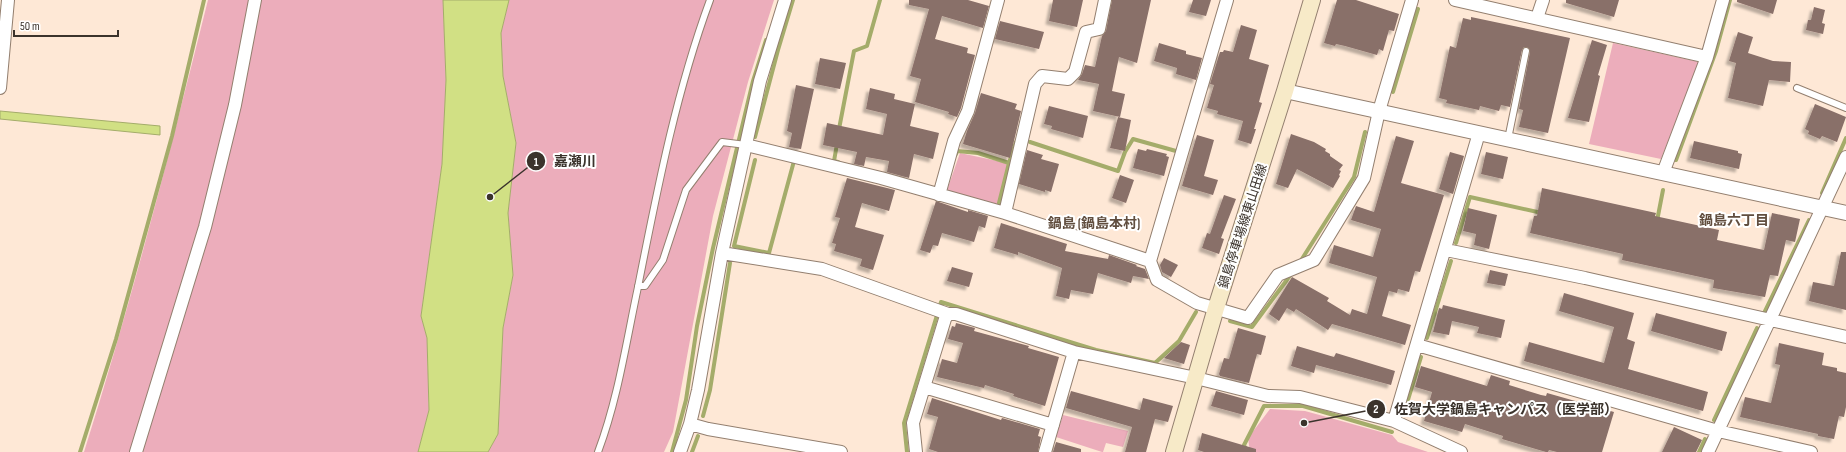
<svg xmlns="http://www.w3.org/2000/svg" width="1846" height="452" font-family="'Sofia Sans Condensed','Noto Sans JP',sans-serif">
<style>
.green{fill:#ecadbb}
.water{fill:#d1e084;stroke:#a4ac6a}
.lines{fill:none;stroke-linecap:round;stroke-linejoin:round}
.stream{stroke:#a4ac6a;stroke-width:4}
.building{fill:#896f69;filter:url(#shadow)}
.service-casing{stroke:#937f6f;stroke-width:8}
.minor-casing{stroke:#937f6f;stroke-width:14}
.tertiary-casing{stroke:#937f6f;stroke-width:16}
.secondary-casing{stroke:#937f6f;stroke-width:18}
.service{stroke:#fff;stroke-width:6}
.minor{stroke:#fff;stroke-width:12}
.tertiary{stroke:#fff;stroke-width:14}
.secondary{stroke:#f7eac8;stroke-width:16}
.labels{text-anchor:middle;stroke-width:4;stroke-linejoin:round;paint-order:stroke}
.street-label{font-size:13px;fill:#3b332c;stroke:#fff}
.neighbourhood-label{font-size:14px;font-weight:bold;fill:#614e3f;stroke:#fff}
.leader{fill:none;stroke:#3b332c;stroke-width:1.5}
.callout-dot{fill:#3b332c;stroke:#fff;stroke-width:1.5}
.mark-label{font-size:12px;text-anchor:middle;font-weight:bold;fill:#fff}
.callout-label{font-size:14px;text-anchor:middle;font-weight:bold;fill:#3b332c;stroke:#fff;stroke-width:4;stroke-linejoin:round;paint-order:stroke}
</style>
<defs>
<filter id="shadow"><feDropShadow dx="-3.5" dy="3.5" stdDeviation="1" flood-color="#0004"/></filter>
</defs>
<rect width="100%" height="100%" fill="#fee8d6"/>
<path class="green" d="M208,0H443L446,80L442,164L421,316L427,338L429,410L418,452H84C131,303 170,152 208,0Z
M509,0H774L748,82L713,216L673,432L664,452H488L498,434L503,328L513,275L508,213L516,143L503,76L501,33Z
M1613,43L1699,62L1661,159L1589,144Z
M960,153L1012,164L1001,209L946,193Z
M1270,409L1305,411L1392,435L1398,442L1428,452H1250L1248,438Z
M1063,415L1128,431L1123,447L1106,443L1103,452H1102L1056,437Z"/>
<path class="water" d="M443,0H509L501,33L503,76L516,143L508,213L513,275L503,328L498,434L488,452H418L429,410L427,338L421,316L442,164L446,80Z
M0,111L160,126V135L0,119Z"/>
<g class="lines">
<path class="stream" d="M1393,92L1418,9
M839,129L854,51L867,46L880,0
M755,137L778,50L793,0
M1030,142L1118,171L1125,152L1133,139L1176,151
M837,144L834,161L838,162
M956,154L957,151L978,153L1009,163L1016,142
M755,160L734,246L769,253L794,161L797,162
M1676,160L1716,51L1730,0
M1822,193L1846,138
M999,203L1009,163
M1657,221L1663,190
M1456,243L1470,197L1542,213
M1300,262L1354,177L1365,132
M1765,311L1809,220
M1230,321L1252,327L1292,273
M1427,338L1451,261
M1404,413L1421,357
M703,416L710,390L730,263
M1714,420L1757,328
M80,452L116,339L172,136L204,0
M672,452L686,400L697,326L713,248L753,81L766,40
M692,452L698,436
M907,452L904,423L941,302L1096,350L1155,363L1179,341L1196,312
M1247,452L1244,445L1264,406H1303L1392,432
M1699,452L1705,439"/>
</g>
<path class="building" d="M909,0H968L989,6L983,28L942,16L935,39L968,48L967,53L975,55L961,108L957,117L948,114L949,112L915,102L921,79L910,76L929,9L909,5Z
M1053,0H1083L1077,27L1049,21Z
M1112,0H1151L1137,63L1119,57L1112,91L1125,94L1120,117L1093,111L1099,84L1078,80L1082,74L1085,65L1095,67L1102,36L1106,31Z
M1193,0H1211L1206,16L1189,12Z
M1337,0H1356L1399,14L1394,31L1389,30L1383,51L1379,49L1377,55L1345,46L1336,44L1335,46L1324,43Z
M1566,0H1619L1614,17L1566,3Z
M1737,0H1777L1773,14L1737,2Z
M1814,7L1825,10L1822,23L1825,24L1823,34L1806,30L1808,20H1811Z
M1471,17L1570,38L1548,133L1519,127L1523,110L1519,109L1530,52L1527,47H1524L1522,50L1510,107L1501,105L1499,111L1480,106L1479,110L1446,103L1447,100L1439,98L1450,46L1456,48L1463,18L1471,20Z
M1000,21L1044,32L1039,49L995,39Z
M1241,25L1257,30L1249,59L1269,65L1259,102L1262,103L1254,129H1256L1251,144L1238,140L1243,121L1217,114L1218,111L1207,108L1214,85L1210,84L1220,52H1223L1224,50L1233,52Z
M1738,32L1753,37L1748,53L1773,61L1791,62L1790,82L1769,80L1763,106L1728,98L1736,63L1729,61Z
M1592,40L1607,45L1598,75L1600,76L1589,122L1568,118Z
M1159,43L1186,51V54L1202,58L1196,80L1176,74L1177,68L1154,61Z
M820,58L846,63L840,89L815,84Z
M796,85L814,89L801,149L789,147L792,133L787,131Z
M870,88L895,94L894,99L915,104L910,126L939,133L933,159L914,154L909,178L887,172L889,161L866,157L864,166L854,164L857,152L823,145L827,123L883,135L887,114L866,109Z
M981,93L1017,104L1015,109L1021,111L1010,158L963,144L967,131L975,113Z
M1815,104L1846,117L1837,142L1822,136L1820,139L1808,134L1809,131L1805,129Z
M1049,106L1088,116L1083,138L1051,129L1052,126L1044,124Z
M1118,117L1131,120L1125,151L1110,148Z
M1291,134L1314,142L1326,149L1325,151L1330,154V156L1343,165L1339,170L1341,171L1339,175L1340,176L1333,188L1297,169L1288,188L1276,184Z
M1197,135L1214,140L1204,176L1218,180L1213,195L1182,186Z
M1396,136L1414,141L1401,183L1444,195L1420,272L1415,271L1409,292L1398,289L1397,293L1389,291L1382,316L1411,325L1405,345L1332,324L1328,330L1296,309L1294,312L1287,308L1279,321L1269,314L1292,277L1329,298L1327,301L1350,315L1352,309L1367,314L1377,277L1329,263L1334,245L1373,257L1381,229L1351,220L1356,206L1374,212Z
M1694,141L1738,151V153L1742,154L1739,169L1690,158Z
M1138,149L1146,151L1147,149L1167,154L1166,156L1169,157L1164,176L1133,168Z
M1027,150L1043,155L1041,159L1059,164L1051,192L1045,190V192L1019,184Z
M1450,152L1464,156L1453,194L1439,189Z
M1486,152L1508,157L1503,179L1481,174Z
M1120,175L1134,180L1126,203L1112,198Z
M847,178L895,190L889,211L862,203L855,227L884,235L873,270L860,266L862,259L834,251L836,244L832,243L840,218L835,217Z
M1542,188L1656,213L1655,216L1719,230L1717,240L1764,250L1772,213L1800,219L1795,242L1786,240L1778,276L1770,275L1765,297L1713,288L1714,280L1622,260L1623,254L1530,233L1534,216H1537Z
M1224,195L1236,199L1221,238L1224,239L1219,254L1202,248L1207,233L1210,234Z
M936,201L968,212V210L988,216L985,228L979,226L974,242L942,233L938,246L933,245L930,253L920,250Z
M1468,208L1497,215L1489,249L1474,245L1476,234L1463,231Z
M1001,223L1067,244L1065,251L1108,259L1109,255L1137,265L1136,266L1145,269L1149,279L1133,276L1131,283L1098,273L1093,294L1071,290L1069,299L1056,296L1062,268L1018,252V255L994,248Z
M1841,252H1846V310L1809,301L1813,282L1834,286Z
M1164,258L1178,265L1171,277L1162,272L1160,265Z
M952,267L973,273L969,287L947,281Z
M1490,270L1508,274L1505,286L1487,283Z
M1564,293L1634,313L1627,339L1635,342L1628,369L1708,392L1703,411L1524,361L1529,342L1604,363L1614,327L1559,311Z
M1443,305L1505,320L1501,338L1477,333L1479,327L1452,321L1449,335L1433,332L1439,308L1442,309Z
M1656,313L1727,332L1722,351L1651,331Z
M956,323L975,328L974,331L1029,346L1028,348L1059,357L1045,406L1013,396L1014,394L985,385L984,388L937,377L942,359L957,363L963,343L948,339L952,326L955,327Z
M1238,328L1266,336L1261,355L1257,354L1249,383L1220,376L1219,374L1224,358L1229,359Z
M1181,342L1190,345L1184,364L1164,358Z
M1779,343L1824,353L1822,365L1837,368V371L1846,373V407L1844,417L1839,416L1834,439L1818,436V434L1740,417L1745,397L1771,403L1780,365L1775,364Z
M1297,346L1334,357L1336,353L1395,371L1391,385L1316,365L1314,373L1291,366Z
M1421,366L1487,386L1491,375L1510,381L1509,385L1541,395L1546,396L1547,393L1614,412L1602,452H1557L1549,450L1548,452H1546L1502,439L1503,436L1465,424L1462,432L1424,421L1432,392L1415,387Z
M1071,391L1140,410L1143,398L1173,406L1168,422L1155,419L1146,452H1125L1132,427L1066,408Z
M1216,391L1248,400L1244,415L1211,406Z
M932,398L1001,420L1002,418L1040,429L1038,436L1041,437L1038,452H938L929,449L938,417L927,414Z
M1674,427L1702,440L1696,452H1662Z
M1202,433L1256,449V452H1204L1198,450Z
M1056,442L1081,449V452H1053Z"/>
<g class="lines">
<g class="service-casing">
<path id="service" d="M1797,88L1846,108
M1508,139L1526,51
M638,286H645L663,260L686,190L722,142L746,145
M598,452C618,399 626,343 638,287C657,191 676,92 710,0"/>
</g>
<g class="minor-casing">
<path id="minor" d="M1455,0L1707,57
M1537,18L1543,0
M0,88L8,0
M746,145L881,178L1005,213L1150,261L1157,280L1197,303L1248,318L1278,275L1314,260L1364,178L1379,111L1412,0
M1663,173L1707,57L1723,0
M939,195L954,141L968,111L998,0
M1005,213L1035,84L1042,76L1068,79L1075,72L1086,32L1099,29L1105,0
M1446,250L1585,278L1846,337
M722,253L822,269L948,314
M1150,261L1227,0
M1417,345L1718,431L1811,452
M924,387L1053,425
M1394,421L1479,133
M690,424L708,429L841,452
M136,452L205,227L235,105L255,0
M680,452L690,424L698,390L722,253L760,81L785,0
M916,452L913,423L945,319L948,314H956L1074,352L1196,378L1268,396L1300,397L1394,421L1461,452
M1045,452L1074,352
M1708,452L1846,157"/>
</g>
<g class="tertiary-casing">
<path id="tertiary" d="M1285,91L1846,213"/>
</g>
<g class="secondary-casing">
<path id="secondary" d="M1174,452L1216,308L1285,91L1312,0"/>
</g>
<use href="#service" class="service"/>
<use href="#minor" class="minor"/>
<use href="#tertiary" class="tertiary"/>
<use href="#secondary" class="secondary"/>
</g>
<g class="labels">
<g class="street-label">
<text transform="translate(1242 226) rotate(-72)" y="5">鍋島停車場線東山田線</text>
</g>
<g class="neighbourhood-label">
<text x="1734" y="225">鍋島六丁目</text>
<text x="1094" y="228">鍋島 (鍋島本村)</text>
</g>
</g>
<path class="leader" d="M490 197L536 161M1304 423L1376 409"/>
<g class="callout-dot">
<circle cx="490" cy="197" r="4"/>
<circle cx="1304" cy="423" r="4"/>
<circle cx="536" cy="161" r="10"/>
<circle cx="1376" cy="409" r="10"/>
</g>
<g class="mark-label">
<text x="536" y="166">1</text>
<text x="1376" y="413">2</text>
</g>
<g class="callout-label">
<text x="575" y="166">嘉瀬川</text>
<text x="1506" y="414">佐賀大学鍋島キャンパス（医学部）</text>
</g>
<path d="M14 30v6h104v-6" fill="none" stroke="#3b332c" stroke-width="2"/>
<text x="20" y="30" font-size="12" fill="#3b332c" stroke="#ffffff" stroke-width="3" paint-order="stroke">50 m</text>
</svg>
